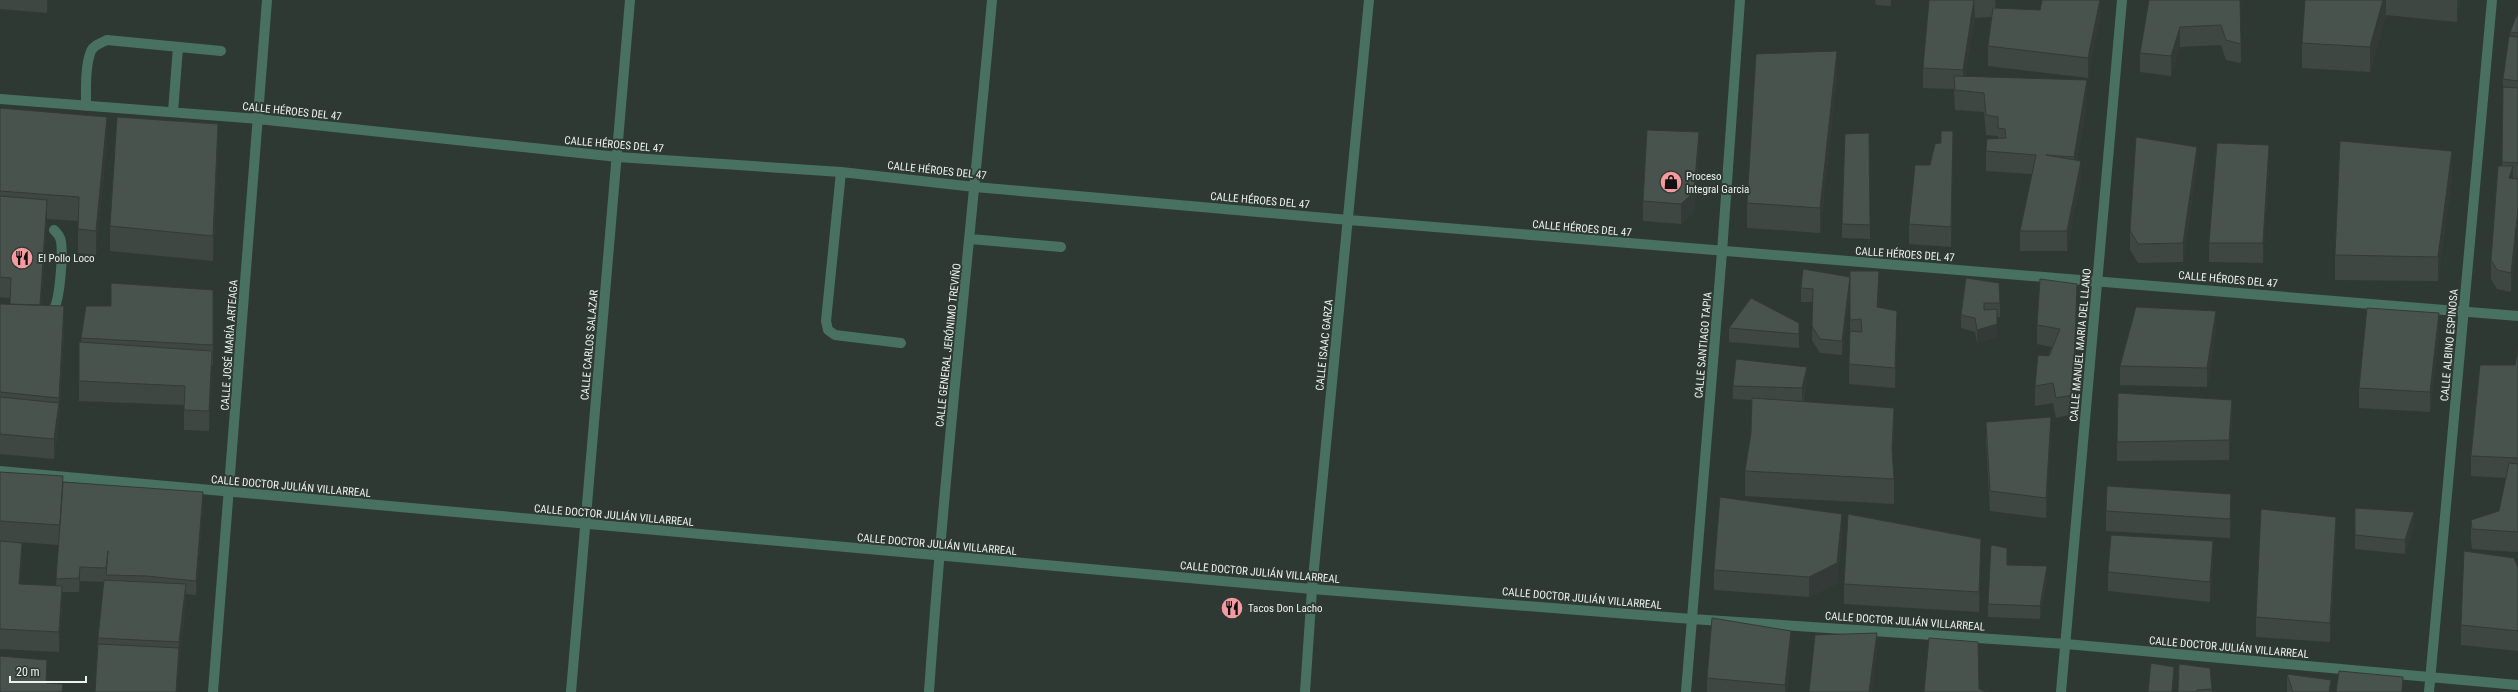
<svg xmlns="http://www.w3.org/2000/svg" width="2518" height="692" font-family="'Roboto Condensed',sans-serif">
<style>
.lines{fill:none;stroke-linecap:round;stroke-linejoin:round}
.minor{stroke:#497161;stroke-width:10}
.wall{fill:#3f4743;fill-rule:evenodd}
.shaded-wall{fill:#333a37}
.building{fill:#49534e;stroke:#333a37}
.labels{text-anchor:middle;stroke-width:4;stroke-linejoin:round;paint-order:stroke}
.street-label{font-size:11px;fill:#ebf1ee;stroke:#2f3934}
.poi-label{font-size:11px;fill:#ebf1ee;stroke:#2f3934;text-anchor:start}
</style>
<rect width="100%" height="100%" fill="#2f3934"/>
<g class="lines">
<path class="minor" d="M0,99L258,119L618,157L841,172L975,187L1349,220L2518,316
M86,106C86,89 85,66 91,51C94,45 101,43 107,40L221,51
M173,112L178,47
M841,172L826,321L828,330L835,335L901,343
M971,239L1061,247
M45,313L53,310C60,302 64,248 60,238C59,235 56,232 54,230
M0,471L1312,589L1692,619L2066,644L2518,685
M213,692L267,0
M571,692L630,0
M929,692C945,461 971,231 992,0
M1305,692L1312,589L1369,0
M1686,692L1722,252L1740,0
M2061,692L2122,0
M2429,692L2492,0"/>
</g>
<path class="wall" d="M0,0H48L47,13L0,9Z
M1875,0H1891V6L1876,5Z
M1929,0H1996V8L2040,10L2100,0V17L2088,78L1988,66V46L1991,17L1975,18L1965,77L2087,100L2077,160L2081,180L2067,251H2020V231L2032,174L1986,171V151L1998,138V136L1986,135L1984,112L1955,110L1954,89L1923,88V68Z
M2149,0H2240L2241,63L2226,60L2221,45L2180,47L2171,76L2140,72V53Z
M2305,0H2459L2457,22L2386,15L2370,72L2302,68V43Z
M2518,12V230L2511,292L2497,289L2491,279V260L2502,166L2503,79L2510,36V32Z
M1837,76L1820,233L1747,228V203Z
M0,108L107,142L96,255L78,253V221L47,219L41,305L64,331L59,423L54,459L0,454V304H10V298L0,297Z
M1941,131H1953L1951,247L1909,244V224L1930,165L1941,143Z
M1869,133L1870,239L1842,238V224Z
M218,149L213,261L110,251V226Z
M1699,152L1694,212L1681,224L1643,221V201Z
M2269,165L2263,263L2209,262V243Z
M2197,167L2183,262L2138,263L2130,250V230Z
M2452,176L2438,281L2335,280V255Z
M1850,271L1879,291L1878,308L1897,331L1895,388L1849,384V364L1850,331Z
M1966,278L2000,303V317H1997V337L1977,343L1975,332L1961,328V315Z
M111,283L213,290V365H212L209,431L184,430V405L79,401V342H81V338L111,306Z
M1801,288L1850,291L1842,355L1820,353L1812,340L1813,302H1801Z
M2077,304L2073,414L2056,418L2053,403L2035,406V386L2052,347L2037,344V325Z
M1799,323V348L1729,342V328Z
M2216,331L2207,387L2120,385V366Z
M2439,332L2430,412L2359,408V388Z
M2518,349V552L2472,549L2471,540V520L2499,511L2506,478L2471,476V456L2515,365Z
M1807,381L1803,401L1894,433L1892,459L1894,479V504L1745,496V471L1751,433L1752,400L1733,399V386Z
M2232,420L2229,460L2117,461V442Z
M1986,422L2051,437L2046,518L1990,511L1986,442Z
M0,472L203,506L196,595L186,594V604L179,662L177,692H95L98,638L104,582L80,581L79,592H62V606L59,652L0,649ZM18,542L59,545L56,586L20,584L22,562Z
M2106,511L2231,514L2230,538L2106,531Z
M2414,525L2405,554L2355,549V535Z
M1842,534L1837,583L1809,597L1714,590V570Z
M2336,537L2330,642L2256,637V617Z
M1981,559L1979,612L1844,604V584Z
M2213,560L2210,602L2108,591V572Z
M2518,568V651L2461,645V625Z
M2047,579L2040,619L1988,617V604Z
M1791,651L1787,692H1707V678Z
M2179,664L2212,689V692H2178Z
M2287,674L2331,692H2287Z"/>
<path class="shaded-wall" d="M47,0H48L47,13Z
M1974,0L1975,18L1963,89V70Z
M1995,0H1996L1995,17Z
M2100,0V17L2088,78V58Z
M2383,0H2386V15L2370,72V47Z
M2457,0H2459L2457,22Z
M2180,27V47L2171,76V56Z
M1837,51V76L1820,233V208Z
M2087,80V100L2074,177V157Z
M107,117V142L96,255V231Z
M218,124V149L213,261V236Z
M1699,132V152L1694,212L1681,224V204Z
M2269,145V165L2263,263V243Z
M2197,147V167L2183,262V243Z
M2452,151V176L2438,281V257Z
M2081,161V180L2067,251V231Z
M2513,166V186L2509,178Z
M47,200V219L39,329V309Z
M2518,210V230L2511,292V273Z
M1879,271V291L1877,327V307Z
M1850,277V291L1842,355V341Z
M2077,284V304L2073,414V395Z
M64,306V331L59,423L54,459V439L59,403Z
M1997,309V337L1977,343V330Z
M1897,311V331L1895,388V368Z
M2216,311V331L2207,387V368Z
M2439,313V332L2430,412V392Z
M212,351V371L209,431V411Z
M1807,367V381L1802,402V388Z
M2232,400V420L2229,460V440Z
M1894,408V433L1892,473V449Z
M2051,417V437L2046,518V498Z
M203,492V506L196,595V581Z
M2231,494V514L2230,538V519Z
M2414,512V525L2405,554V540Z
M1842,514V534L1837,583L1809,597V577Z
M2336,517V537L2330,642V623Z
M1981,539V559L1979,612V592Z
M2213,541V560L2210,602V582Z
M22,543V562L19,604V584Z
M2047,566V579L2040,619V606Z
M80,567V581L79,592V578Z
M186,584V604L179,662L177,692H176L179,642Z
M62,586V606L59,652V632Z
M1791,631V651L1787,692H1785V685Z
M1877,633V652L1872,692H1869Z
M47,660V680L46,692V683Z
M2174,667L2173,692H2172Z
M2331,680V692H2329Z"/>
<path class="building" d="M1929,0H1974L1963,70L1923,68Z
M2042,0H2100L2088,58L1988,46L1993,8L2040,10Z
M2149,0H2240L2241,44L2226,40L2221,25L2180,27L2171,56L2140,53Z
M2305,0H2383L2370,47L2302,43Z
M2518,12V33L2510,32Z
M2509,36L2518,37V81L2503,79Z
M1837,51L1820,208L1747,203L1756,54Z
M1954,76L2087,80L2074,157L2046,155L2081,161L2067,231H2020L2036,155L1986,151L1987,139L2006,138L2005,129L1998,128V117L1986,115L1984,93L1955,90Z
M2503,87L2518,88V163L2502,162Z
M0,108L107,117L96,231L78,229L79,197L0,191Z
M117,117L218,124L213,236L110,226Z
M1647,130L1699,132L1694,192L1681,204L1643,201Z
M1941,131H1953L1951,227L1909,224L1915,165H1930L1935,144L1941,143Z
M1869,133L1870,225L1842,224L1845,134Z
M2136,137L2197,147L2183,243L2138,244L2130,230Z
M2340,141L2452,151L2438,257L2335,255Z
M2217,143L2269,145L2263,243H2209Z
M2498,166H2513L2509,178L2518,179V210L2511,273L2497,270L2491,260Z
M0,196L47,200L40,305L10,304L11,278L0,277Z
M1803,269L1850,277L1842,341L1820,339L1812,326L1813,289L1801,288Z
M1850,271H1879L1877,307L1897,311L1895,368L1849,364L1850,331L1862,332L1861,319L1850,320Z
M1966,278L1999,283L2000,303H1984V310L1997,309V324L1977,330L1975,318L1961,315Z
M2040,279L2077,284L2073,395L2056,398L2053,383L2035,386L2038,355L2049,356L2060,329L2037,325Z
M111,283L213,290V345L81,338L86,306H111Z
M1751,298L1799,323V334L1729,328Z
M0,304L64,306L59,398L0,392Z
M2136,307L2216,311L2207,368L2120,366Z
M2367,308L2439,313L2430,392L2359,388Z
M79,342L212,351L209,411L184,410L185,386L79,381Z
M2518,349V458L2471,456L2480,365H2515Z
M1736,359L1807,367L1802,388L1733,386Z
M2118,393L2232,400L2229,440L2117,442Z
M0,397L59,403L54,439L0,434Z
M1752,398L1894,408L1892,449L1894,479L1745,471L1751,433Z
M2051,417L2046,498L1990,491L1986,422Z
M2509,463L2518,464V532L2472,529L2471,520L2499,511Z
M0,472L63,476L60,525L0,521Z
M63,482L203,492L196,581L147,576L106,575L108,551L106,568L80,567L79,578L56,579Z
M2107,486L2231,494L2230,519L2106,511Z
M1720,497L1842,514L1837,563L1809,577L1714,570Z
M2355,508L2414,512L2405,540L2355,535Z
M2261,509L2336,517L2330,623L2256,617Z
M1848,514L1981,539L1979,592L1844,584Z
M2111,535L2213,541L2210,582L2108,572Z
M0,541L22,543L19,584L62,586L59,632L0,629Z
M1991,545L2007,548V565L2047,566L2040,606L1988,604Z
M2464,551L2514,558L2518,568V631L2461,625Z
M104,580L186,584L179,642L98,638Z
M1712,618L1791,631L1785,685L1707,678Z
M1877,633L1869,692H1809L1815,635Z
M1929,638L1978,642L1979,689L1987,692H1924Z
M98,644L179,648L176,692H95Z
M0,656L47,660L46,683L63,684L62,692H0Z
M2151,663L2174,667L2172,692H2148Z
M2179,664L2210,668L2212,689L2197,690V692H2178Z
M2339,671L2403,677L2402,692H2336Z
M2287,674L2331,680L2329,692H2293Z"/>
<defs>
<g id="shop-disc" transform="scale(1.15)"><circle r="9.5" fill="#f49aa0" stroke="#2f3934"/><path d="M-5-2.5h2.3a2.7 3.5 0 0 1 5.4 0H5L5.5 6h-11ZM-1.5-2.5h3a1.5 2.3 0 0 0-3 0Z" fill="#111"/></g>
<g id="restaurant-disc" transform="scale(1.15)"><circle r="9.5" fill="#f49aa0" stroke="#2f3934"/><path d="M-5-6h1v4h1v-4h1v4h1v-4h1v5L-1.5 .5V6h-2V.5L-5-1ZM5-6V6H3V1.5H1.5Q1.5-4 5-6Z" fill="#111"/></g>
</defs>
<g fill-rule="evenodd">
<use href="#shop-disc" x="1671" y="182"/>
<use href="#restaurant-disc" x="22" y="258"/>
<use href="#restaurant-disc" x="1232" y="608"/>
</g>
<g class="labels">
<g class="street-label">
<text transform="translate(292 111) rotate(6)" y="4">CALLE HÉROES DEL 47</text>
<text transform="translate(614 144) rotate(5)" y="4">CALLE HÉROES DEL 47</text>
<text transform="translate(937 170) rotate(6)" y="4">CALLE HÉROES DEL 47</text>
<text transform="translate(1260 200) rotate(5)" y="4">CALLE HÉROES DEL 47</text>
<text transform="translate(1582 228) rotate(5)" y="4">CALLE HÉROES DEL 47</text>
<text transform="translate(1905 254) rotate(4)" y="4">CALLE HÉROES DEL 47</text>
<text transform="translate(2228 279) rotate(5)" y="4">CALLE HÉROES DEL 47</text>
<text transform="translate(229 345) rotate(-86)" y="4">CALLE JOSÉ MARÍA ARTEAGA</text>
<text transform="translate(589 345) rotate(-85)" y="4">CALLE CARLOS SALAZAR</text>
<text transform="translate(948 345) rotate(-84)" y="4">CALLE GENERAL JERÓNIMO TREVIÑO</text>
<text transform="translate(1324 345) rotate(-84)" y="4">CALLE ISAAC GARZA</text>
<text transform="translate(1703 345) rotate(-85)" y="4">CALLE SANTIAGO TAPIA</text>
<text transform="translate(2080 345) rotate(-85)" y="4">CALLE MANUEL MARIA DEL LLANO</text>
<text transform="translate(2449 345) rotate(-85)" y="4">CALLE ALBINO ESPINOSA</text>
<text transform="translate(291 486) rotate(5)" y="4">CALLE DOCTOR JULIÁN VILLARREAL</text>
<text transform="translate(614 515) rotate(5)" y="4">CALLE DOCTOR JULIÁN VILLARREAL</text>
<text transform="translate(937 544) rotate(5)" y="4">CALLE DOCTOR JULIÁN VILLARREAL</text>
<text transform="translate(1260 572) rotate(5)" y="4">CALLE DOCTOR JULIÁN VILLARREAL</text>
<text transform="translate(1582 598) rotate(5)" y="4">CALLE DOCTOR JULIÁN VILLARREAL</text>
<text transform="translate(1905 621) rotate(4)" y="4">CALLE DOCTOR JULIÁN VILLARREAL</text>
<text transform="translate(2229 647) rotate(5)" y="4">CALLE DOCTOR JULIÁN VILLARREAL</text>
</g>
<g class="poi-label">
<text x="1686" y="180">Proceso<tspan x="1686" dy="13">Integral Garcia</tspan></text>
<text x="38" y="262">El Pollo Loco</text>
<text x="1248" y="612">Tacos Don Lacho</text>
</g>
</g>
<path d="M10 676v6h76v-6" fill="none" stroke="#ebf1ee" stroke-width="2"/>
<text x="16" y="676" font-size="12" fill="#ebf1ee" stroke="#2f3934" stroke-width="3" paint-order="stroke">20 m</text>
</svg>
